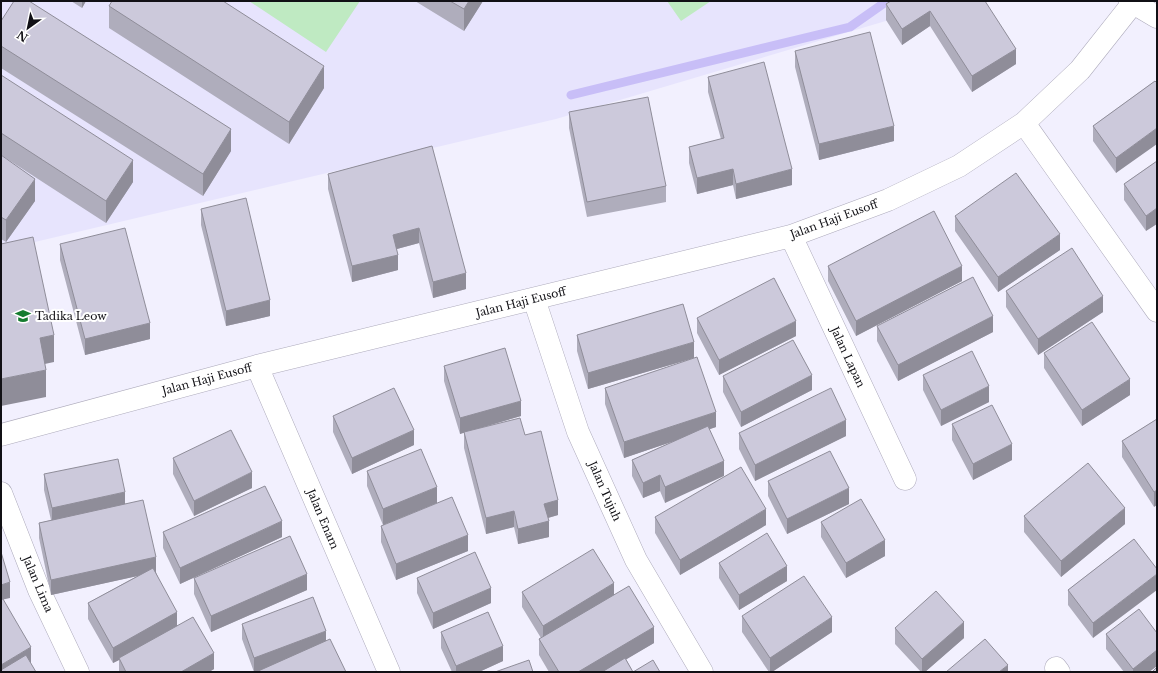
<svg xmlns="http://www.w3.org/2000/svg" width="1158" height="673" font-family="'Libre Baskerville',serif">
<style>
.built{fill:#e7e4fd}
.garden{fill:#bfeac2}
.lines{fill:none;stroke-linecap:round;stroke-linejoin:round}
.stream{stroke:#c8bef7;stroke-width:9}
.minor-casing{stroke:#aeabbc;stroke-width:23}
.major-casing{stroke:#aeabbc;stroke-width:23}
.minor{stroke:#fff;stroke-width:22}
.major{stroke:#fff;stroke-width:22}
.wall{fill:#afadbc}
.shaded-wall{fill:#8f8d99}
.building{fill:#ccc9db;stroke:#8f8d99}
.labels{text-anchor:middle;stroke-width:4;stroke-linejoin:round;paint-order:stroke}
.street-label{font-size:11px;fill:#111015;stroke:#fff}
.poi-label{font-size:11px;fill:#111015;stroke:#fff;text-anchor:start}
</style>
<rect width="100%" height="100%" fill="#f2f0fe"/>
<path class="built" d="M1,1H902L889,20L556,119L1,250Z"/>
<path class="garden" d="M249,1H360L326,52Z
M667,1H711L681,21Z"/>
<g class="lines">
<path class="stream" d="M571,95L850,27L887,1"/>
<g class="minor-casing">
<path id="minor" d="M1024,123L1157,311
M791,236L905,479
M534,299L578,432L636,560L702,672
M257,366L389,672
M1,435L257,366L791,236L888,200L959,166L1024,123L1080,70L1133,3
M1,493L39,590L78,672
M1056,668L1059,672"/>
</g>
<g class="major-casing">
<path id="major" d="M1130,1L1157,17"/>
</g>
<use href="#minor" class="minor"/>
<use href="#major" class="major"/>
</g>
<path class="wall" d="M71,1H86L82,8Z
M415,1H483L464,31Z
M985,1L1016,64L972,92L930,26L902,45L886,20V4Z
M109,6L324,88L289,144L109,28Z
M1,21L231,151L203,196L1,68Z
M795,51L894,141L819,160L795,67Z
M1,75L133,182L106,223L1,155Z
M708,77L792,185L736,199L733,185L697,194L689,163V147L721,139L708,92Z
M1155,81L1116,173L1093,141V126Z
M569,112L666,186V202L587,217L569,128Z
M432,146L466,289L433,298L419,243L397,249L398,270L352,282L328,189V174Z
M1,155L35,201L6,242L1,239Z
M1157,161L1146,231L1124,200V184Z
M201,209L270,316L226,326L201,225Z
M955,216L1060,250L998,292L955,231Z
M60,244L150,339L85,355L60,260Z
M828,266L962,281L856,336L828,281Z
M1006,291L1103,312L1038,355L1006,307Z
M697,318L796,336L719,375L697,333Z
M877,326L993,332L898,381L877,341Z
M577,335L694,358L588,389L577,351Z
M1044,353L1130,395L1082,426L1044,368Z
M444,366L521,416L476,429L525,435L558,515L548,518L549,537L518,544L514,527L486,534L464,448V432L460,434L444,381Z
M923,375L989,402L941,426L923,390Z
M723,376L812,390L741,427L723,392Z
M605,388L716,427L710,429L665,503L660,491L643,498L632,476V460L674,441L624,458L605,404Z
M333,416L414,445L352,474L333,432Z
M1157,419L1154,507L1122,457V441Z
M952,424L1012,460L973,480L952,440Z
M739,433L846,436L755,481L739,449Z
M173,458L252,488L194,516L173,474Z
M367,471L437,503L383,525L367,486Z
M44,474L125,503L156,572L177,626L214,669L209,672H119V660L113,663L88,619V603L137,576L51,595L39,538V523L51,520L44,490Z
M768,481L849,504L787,534L768,496Z
M1024,516L1125,524L1061,577L1024,532Z
M655,517L766,525L680,575L655,533Z
M821,522L885,556L846,578L821,537Z
M381,526L468,551L396,580L381,542Z
M163,532L282,537L180,584L163,548Z
M1134,539L1093,638L1068,605V590Z
M719,563L787,581L739,610L719,578Z
M194,578L307,590L211,632L194,594Z
M417,578L491,603L433,629L417,593Z
M522,592L614,595L654,643L626,659L633,672H660H549L539,655V639L541,638L522,607Z
M742,616L832,632L772,672H769L742,632Z
M242,624L326,640L346,672H254L242,639Z
M895,628L964,638L925,672H921L895,644Z
M441,632L503,661L479,672H452L441,648Z
M1157,633V666L1149,672H1124L1106,649V634Z"/>
<path class="shaded-wall" d="M82,1H86L82,8Z
M469,1H483L464,31V9Z
M930,11V26L902,45V29Z
M1016,49V64L972,92V76Z
M324,66V88L289,144V122Z
M894,126V141L819,160V144Z
M1157,128V144L1116,173V158Z
M231,129V151L203,196V174Z
M133,160V182L106,223V201Z
M733,169V185L697,194V178Z
M792,169V185L736,199V184Z
M35,179V201L6,242V220Z
M1157,208V224L1146,231V216Z
M419,228V243L393,250V235Z
M1060,234V250L998,292V277Z
M398,255V270L352,282V266Z
M962,266V281L856,336V321Z
M466,273V289L433,298V282Z
M1103,296V312L1038,355V339Z
M270,300V316L226,326V311Z
M993,316V332L898,381V365Z
M796,321V336L719,375V360Z
M150,323V339L85,355V339Z
M54,335V362L40,365V338Z
M694,342V358L588,389V373Z
M46,370V397L1,406V379Z
M812,375V390L741,427V412Z
M1130,379V395L1082,426V410Z
M989,386V402L941,426V410Z
M521,401V416L460,434V418Z
M716,412V427L624,458V442Z
M846,420V436L755,481V465Z
M414,430V445L352,474V458Z
M1012,444V460L973,480V464Z
M724,461V476L665,503V487Z
M252,472V488L194,516V501Z
M660,475V491L643,498V483Z
M437,487V503L383,525V509Z
M849,488V504L787,534V519Z
M1157,490V505L1154,507V492Z
M125,492V508L52,524V508Z
M558,500V515L544,519V504Z
M1125,508V524L1061,577V561Z
M766,509V525L680,575V560Z
M514,511V527L486,534V518Z
M282,521V537L180,584V568Z
M549,521V537L518,544V529Z
M468,535V551L396,580V564Z
M885,540V556L846,578V563Z
M156,557V572L51,595V580Z
M787,566V581L739,610V595Z
M307,574V590L211,632V616Z
M1157,574V590L1093,638V623Z
M10,582V598L1,600V585Z
M614,583V599L543,642V626Z
M491,588V603L433,629V613Z
M177,612V628L119,658V660L113,663V648Z
M832,617V632L772,672H770V658Z
M964,622V638L925,672H922V659Z
M654,627V643L605,672H578Z
M326,631V647L257,672H254V658Z
M503,646V661L479,672H456V666Z
M31,647V663L16,672H1V665Z
M1157,650V666L1149,672H1133V669Z
M214,653V669L209,672H181Z
M1008,665V672H999Z"/>
<path class="building" d="M14,1H29L231,129L203,174L1,46V21Z
M112,1H223L324,66L289,122L109,6Z
M450,1H469L464,9Z
M891,1H985L1016,49L972,76L930,11L902,29L886,4Z
M870,32L894,126L819,144L795,51Z
M764,62L792,169L736,184L733,169L697,178L689,147L724,138L708,77Z
M1,75L133,160L106,201L1,133Z
M1155,81L1157,83V128L1116,158L1093,126Z
M648,97L666,186L587,202L569,112Z
M432,146L466,273L433,282L419,228L393,235L398,255L352,266L328,174Z
M1,155L35,179L6,220L1,217Z
M1157,161V208L1146,216L1124,184Z
M1016,173L1060,234L998,277L955,216Z
M246,198L270,300L226,311L201,209Z
M934,211L962,266L856,321L828,266Z
M125,228L150,323L85,339L60,244Z
M33,237L54,335L40,338L46,370L1,379V244Z
M1072,248L1103,296L1038,339L1006,291Z
M973,277L993,316L898,365L877,326Z
M774,278L796,321L719,360L697,318Z
M683,304L694,342L588,373L577,335Z
M1092,322L1130,379L1082,410L1044,353Z
M793,340L812,375L741,412L723,376Z
M505,348L521,401L460,418L444,366Z
M972,351L989,386L941,410L923,375Z
M697,357L716,412L624,442L605,388Z
M394,388L414,430L352,458L333,416Z
M831,388L846,420L755,465L739,433Z
M992,405L1012,444L973,464L952,424Z
M520,418L525,435L541,431L558,500L544,504L549,521L518,529L514,511L486,518L464,432Z
M1157,419V490L1154,492L1122,441Z
M708,426L724,461L665,487L660,475L643,483L632,460Z
M231,430L252,472L194,501L173,458Z
M421,449L437,487L383,509L367,471Z
M830,451L849,488L787,519L768,481Z
M118,459L125,492L52,508L44,474Z
M1088,463L1125,508L1061,561L1024,516Z
M741,467L766,509L680,560L655,517Z
M265,486L282,521L180,568L163,532Z
M452,497L468,535L396,564L381,526Z
M861,499L885,540L846,563L821,522Z
M143,500L156,557L51,580L39,523Z
M767,533L787,566L739,595L719,563Z
M290,536L307,574L211,616L194,578Z
M1134,539L1157,569V574L1093,623L1068,590Z
M593,549L614,583L543,626L522,592Z
M1,552L10,582L1,585Z
M475,552L491,588L433,613L417,578Z
M153,568L177,612L113,648L88,603Z
M804,576L832,617L770,658L742,616Z
M629,586L654,627L578,672H559L539,639Z
M936,591L964,622L922,659L895,628Z
M313,597L326,631L254,658L242,624Z
M3,599L31,647L1,665V600Z
M1139,609L1157,633V650L1133,669L1106,634Z
M488,612L503,646L456,666L441,632Z
M193,617L214,653L181,672H126L119,658Z
M330,639L346,672H256Z
M985,639L1008,665L999,672H946Z
M26,655L36,672H1V670Z
M625,658L633,672L653,660L660,672H602Z
M529,660L533,672H495Z
M1157,667V672H1152Z"/>
<defs>
<g id="school-bare" transform="scale(1.2)"><path d="M0-5L7-2L0 1L-7-2ZM-4 1L0 2.5L4 1V4Q0 6-4 4Z" fill="#157c30" stroke="#fff" stroke-width="2.5" paint-order="stroke"/></g>
</defs>
<g fill-rule="evenodd">
<use href="#school-bare" x="23" y="316"/>
</g>
<g class="labels">
<g class="street-label">
<text transform="translate(834 219) rotate(-20)" y="4">Jalan Haji Eusoff</text>
<text transform="translate(521 302) rotate(-14)" y="4">Jalan Haji Eusoff</text>
<text transform="translate(848 357) rotate(65)" y="4">Jalan Lapan</text>
<text transform="translate(207 379) rotate(-15)" y="4">Jalan Haji Eusoff</text>
<text transform="translate(605 491) rotate(66)" y="4">Jalan Tujuh</text>
<text transform="translate(323 519) rotate(67)" y="4">Jalan Enam</text>
<text transform="translate(38 584) rotate(67)" y="4">Jalan Lima</text>
</g>
<g class="poi-label">
<text x="35" y="320">Tadika Leow</text>
</g>
</g>
<rect width="1158" height="673" fill="none" stroke="#111015" stroke-width="4"/>
<g transform="translate(28 28) rotate(213)" stroke="#ffffff" stroke-width="3" paint-order="stroke">
<path d="M0-3L7 15L0 10L-7 15Z" fill="#111015"/>
<text y="-6" font-size="11" font-weight="bold" text-anchor="middle" fill="#111015">N</text>
</g>
</svg>
